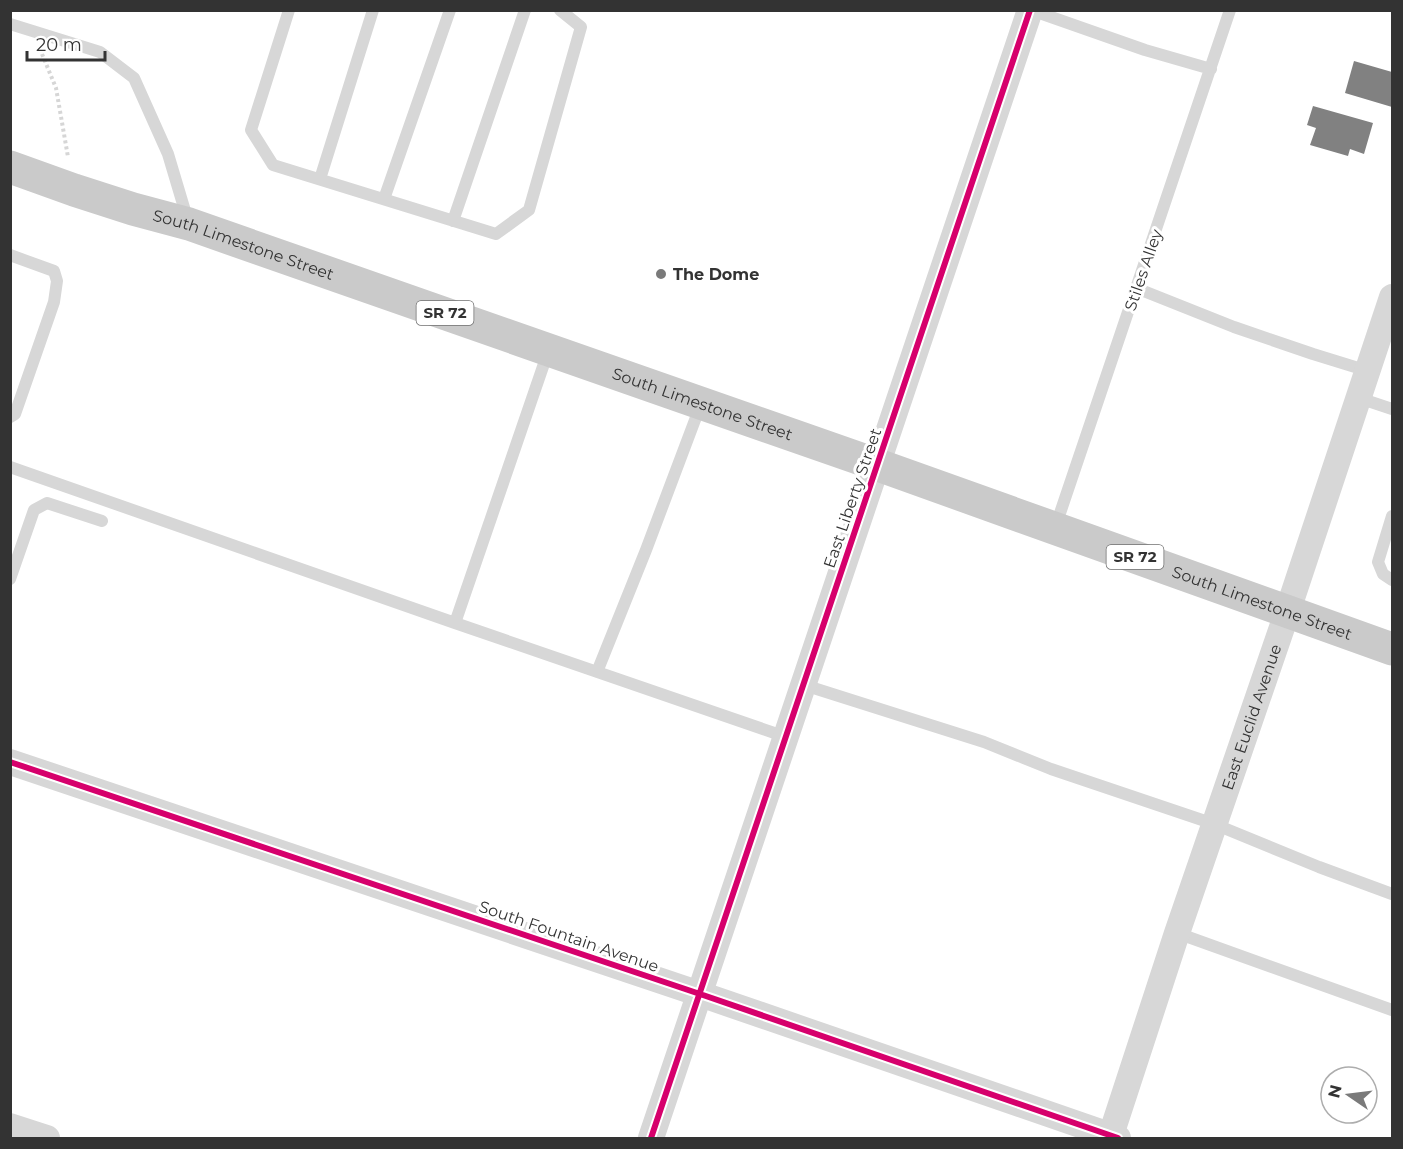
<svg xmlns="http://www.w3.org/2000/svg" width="1403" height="1149" font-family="Montserrat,sans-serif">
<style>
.building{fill:#818181}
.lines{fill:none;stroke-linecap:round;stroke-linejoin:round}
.path{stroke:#d6d6d6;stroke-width:4;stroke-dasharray:3 3;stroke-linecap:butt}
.service{stroke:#d7d7d7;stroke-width:12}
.minor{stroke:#d7d7d7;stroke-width:26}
.primary{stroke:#cacaca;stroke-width:33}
.cycleway-casing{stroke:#fff;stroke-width:10}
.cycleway{stroke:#d6006c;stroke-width:6}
.poi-dot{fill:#7a7a7a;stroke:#fff;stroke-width:2}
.labels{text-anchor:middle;stroke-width:6;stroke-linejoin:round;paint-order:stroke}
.shield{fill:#fff;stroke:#707070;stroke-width:1.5}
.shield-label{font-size:15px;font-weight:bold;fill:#333}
.street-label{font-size:16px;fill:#333;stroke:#fff}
.poi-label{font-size:16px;font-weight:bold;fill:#333;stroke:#fff;text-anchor:start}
</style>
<rect width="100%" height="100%" fill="#fff"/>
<path class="building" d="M1354,61L1392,72V107L1345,93Z
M1313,106L1373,123L1364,154L1350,149L1348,156L1310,145L1316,128L1307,125Z"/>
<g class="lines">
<path class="path" d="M42,54L56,88L68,157"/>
<path class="service" d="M289,10L251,130L273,165L496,234L529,210L581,27L560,10
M1031,10L1145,50L1211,69
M10,24L100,52L134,78L168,154L188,221
M320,179L373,10
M384,199L450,10
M453,221L525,10
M10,255L54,271L57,281L54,302L15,414L10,417
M1136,288L1234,327L1313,354L1368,371
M1359,398L1392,409
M10,467L455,623L786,737
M1392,516L1378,562L1383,574L1392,580
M1055,528L1230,10
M10,579L34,510L47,503L102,521
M455,623L548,352
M597,672L646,550L701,404
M804,685L984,742L1051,769L1214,824L1319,867L1392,894
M1177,933L1392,1010"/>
<g class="minor">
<path d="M10,762L700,994L1118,1138"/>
<path d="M10,1126L47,1138"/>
<path d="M651,1138L1030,10"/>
<path id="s1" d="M1110,1138L1177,933L1288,610L1392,297"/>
</g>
<path class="primary" id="s2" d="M10,167L74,190L133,209L189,224L260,249L878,465L1392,649"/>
<g class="cycleway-casing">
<path id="cycleway" d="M10,762L700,994L1118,1138
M651,1138L1030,10"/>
</g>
<use href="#cycleway" class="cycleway"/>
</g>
<circle class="poi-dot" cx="661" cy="274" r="6"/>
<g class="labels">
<g class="shield">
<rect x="416.5" y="301" width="57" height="24" rx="4.5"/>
<rect x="1106.5" y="545" width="57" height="24" rx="4.5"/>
</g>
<g class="shield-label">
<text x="445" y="318">SR 72</text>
<text x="1135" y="562">SR 72</text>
</g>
<g class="street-label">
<text dy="6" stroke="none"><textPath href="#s2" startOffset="246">South Limestone Street</textPath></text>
<text transform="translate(1143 270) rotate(-71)" y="6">Stiles Alley</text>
<text dy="6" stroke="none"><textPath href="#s2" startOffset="732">South Limestone Street</textPath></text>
<text transform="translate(852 498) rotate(-71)" y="6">East Liberty Street</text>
<text dy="6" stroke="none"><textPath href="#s2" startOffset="1326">South Limestone Street</textPath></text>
<text dy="6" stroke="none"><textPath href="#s1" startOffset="444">East Euclid Avenue</textPath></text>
<text transform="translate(569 936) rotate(19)" y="6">South Fountain Avenue</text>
</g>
<g class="poi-label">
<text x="673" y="280">The Dome</text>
</g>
</g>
<rect width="1403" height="1149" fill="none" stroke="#333333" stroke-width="24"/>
<g transform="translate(1349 1095) rotate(284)"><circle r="28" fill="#ffffff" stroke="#adadad" stroke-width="1.5"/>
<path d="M0-4.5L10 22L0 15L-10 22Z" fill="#7a7a7a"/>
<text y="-9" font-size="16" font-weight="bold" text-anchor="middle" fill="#333333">N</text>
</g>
<path d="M27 51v9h78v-9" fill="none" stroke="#333333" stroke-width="3"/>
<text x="36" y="51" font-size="18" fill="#333333" stroke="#ffffff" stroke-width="4.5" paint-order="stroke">20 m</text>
</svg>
